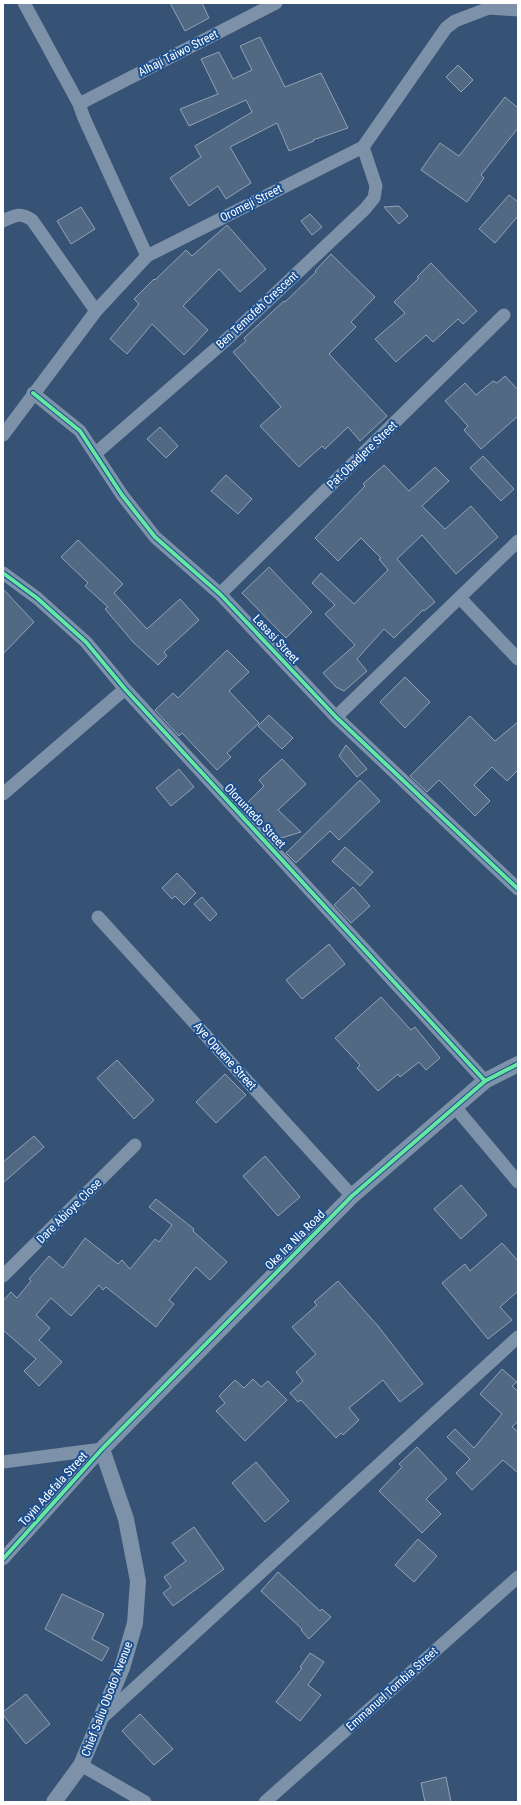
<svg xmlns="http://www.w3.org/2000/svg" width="521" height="1805" font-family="'Roboto Condensed',sans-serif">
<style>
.building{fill:#526984;stroke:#92a2b6}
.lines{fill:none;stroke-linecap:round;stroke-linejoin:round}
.minor{stroke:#7d92a8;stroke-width:13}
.tertiary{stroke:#7d92a8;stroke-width:16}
.cycleway-casing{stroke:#1b4f8f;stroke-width:6}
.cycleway{stroke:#66e7a1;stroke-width:4}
.labels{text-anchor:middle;stroke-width:4;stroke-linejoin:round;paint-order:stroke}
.street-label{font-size:12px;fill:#fff;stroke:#1b4f8f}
</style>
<rect width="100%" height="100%" fill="#365274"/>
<path class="building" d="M170,3H202L209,18L185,31Z
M260,37L285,87L321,73L348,128L313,140L314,141L289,151L277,123L230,147L251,183L226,199L218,186L189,206L170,178L201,157L195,146L252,112L246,100L189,126L180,109L218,94L201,59L219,52L233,79L252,70L240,46Z
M458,65L473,80L461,92L446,77Z
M505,97L518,108V128L481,175L484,178L467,202L421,170L440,143L459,156Z
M509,195L518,202V216L495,243L479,229Z
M399,206L408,216L399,224L384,207Z
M81,207L95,229L71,244L57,221Z
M310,214L322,227L312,235L301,221Z
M227,225L266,269L240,292L219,269L183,306L208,330L184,355L152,324L127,354L110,339L139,304L134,299L154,279L155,280L186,250L192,256Z
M331,254L375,297L351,322L356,327L329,354L387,416L360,441L348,427L325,449L322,446L299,467L260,426L281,407L233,352L246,341L244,338L284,301L285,302L316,272L315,271Z
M431,263L477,311L463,324L458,319L433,342L426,335L396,362L375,339L405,313L394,302L419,278L417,277Z
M505,376L518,390V416L481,449L464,430L468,426L445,401L465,383L476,395L493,381L497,383Z
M160,427L178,446L166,458L147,439Z
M483,456L514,489L501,501L470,468Z
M384,465L409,491L435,467L449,481L422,506L445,529L471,506L498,537L456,574L422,535L397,559L435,602L424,611L423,610L394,638L384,629L357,659L367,671L344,691L336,687L323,673L355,645L325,614L335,605L312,583L321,573L354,604L388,570L379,559L381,558L361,538L338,561L315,538L365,486L363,484Z
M226,475L252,499L238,514L211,491Z
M78,540L123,584L114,593L147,629L180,599L199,620L164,652L167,656L158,665L133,642L105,609L108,607L85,586L88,583L61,557Z
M269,567L312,612L286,638L242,593Z
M3,589L34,622L3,654Z
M227,650L249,672L229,691L259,723L227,753L231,757L217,770L182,733L179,736L155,710L173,693L178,698Z
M405,677L430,702L405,728L380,702Z
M269,715L293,738L282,749L258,726Z
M470,716L495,741L518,722V770L507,781L492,767L474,785L490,801L475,816L439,780L427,792L410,776Z
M346,745L367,769L357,777L339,756Z
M282,759L306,784L278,810L301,832L275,840L244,806L264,786L259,780Z
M179,769L194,787L171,806L156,788Z
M360,780L380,801L339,840L330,831L296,863L286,853Z
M345,847L373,872L360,886L332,861Z
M177,873L196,893L184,905L175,896L172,899L162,888Z
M353,887L370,906L351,923L334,905Z
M202,897L217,914L210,921L194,904Z
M329,944L345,964L302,999L286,980Z
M381,997L411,1030L415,1027L440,1058L426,1070L419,1062L400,1077L398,1074L378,1091L357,1068L360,1065L335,1038Z
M117,1060L154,1100L134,1119L97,1078Z
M225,1074L246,1095L216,1123L196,1102Z
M34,1136L44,1147L3,1183V1162Z
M265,1156L300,1197L278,1216L243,1176Z
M461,1185L487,1215L461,1239L434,1209Z
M156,1199L194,1229L193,1231L227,1262L210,1280L196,1267L169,1300L174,1304L156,1327L106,1287L103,1290L99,1285L71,1316L51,1298L36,1315L50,1328L39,1340L62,1362L39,1386L24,1371L36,1359L3,1330V1301L11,1292L17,1298L31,1281L29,1279L49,1256L63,1268L85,1238L118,1264L122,1260L130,1269L155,1239L159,1242L172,1225L149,1207Z
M502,1243L518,1261V1291L500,1307L512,1320L488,1339L442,1283L465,1264L470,1271Z
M338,1281L378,1326L423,1384L400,1402L383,1380L349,1408L359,1420L343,1435L341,1433L336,1438L301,1400L298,1402L290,1393L303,1381L296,1372L316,1354L292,1327L317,1305L314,1302Z
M502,1369L517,1382L512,1386L518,1392V1421L512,1427L518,1432V1473L503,1460L472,1490L456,1473L470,1459L447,1437L455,1429L474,1448L502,1414L480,1394Z
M253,1379L261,1387L268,1381L287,1400L245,1441L216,1411L225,1403L219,1396L235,1380L244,1388Z
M417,1447L447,1479L426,1499L441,1514L422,1533L379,1491L402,1467L399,1464Z
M256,1462L289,1501L265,1522L232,1483Z
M194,1527L224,1569L173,1606L163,1593L171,1587L164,1577L186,1561L172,1543Z
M418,1539L437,1556L414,1582L395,1565Z
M278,1572L320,1611L322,1609L331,1617L309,1639L301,1630L302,1629L261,1591Z
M62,1594L104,1614L92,1639L109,1648L102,1661L45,1629Z
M310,1653L324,1662L308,1685L321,1695L300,1721L276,1702L302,1668L300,1667Z
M26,1694L50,1724L26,1744L3,1715V1712Z
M140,1714L173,1749L154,1765L122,1731Z
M446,1777L451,1802H425L421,1783Z"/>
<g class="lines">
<path class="minor" d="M24,3L79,104L84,118L147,256
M79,104L276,3
M3,221C15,215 21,212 32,220L96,311
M33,393L80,431L122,495L155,537L220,594L336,717L518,889
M3,435L96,311L147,256L363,147L446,28L455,21L489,8L518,10
M96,453L226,340L365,209L374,198L376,186L363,147
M3,573L37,598L86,642L125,689L485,1081
M220,594L504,315
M460,598L518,659
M336,717L518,541
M3,794L125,689
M98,917L352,1196
M455,1107L518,1182
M3,1276L135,1145
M3,1462L102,1449
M3,1559L102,1449
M102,1718L518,1337
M81,1765L145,1802
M265,1802L518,1577"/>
<path class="tertiary" d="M54,1802L81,1765L122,1668L135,1623L138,1581L126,1519L102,1449L352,1196L485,1081L518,1064"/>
<g class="cycleway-casing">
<path id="cycleway" d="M33,393L80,431L122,495L155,537L220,594L336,717L518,889
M3,573L37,598L86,642L125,689L485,1081
M3,1559L102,1449L352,1196L485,1081L518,1064"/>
</g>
<use href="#cycleway" class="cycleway"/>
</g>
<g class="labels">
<g class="street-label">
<text transform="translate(178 53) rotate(-27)" y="4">Alhaji Taiwo Street</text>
<text transform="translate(251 203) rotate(-27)" y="4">Oromeji Street</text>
<text transform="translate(257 310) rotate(-43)" y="4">Ben Temofeh Crescent</text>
<text transform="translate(362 455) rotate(-44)" y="4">Pat-Obadjere Street</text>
<text transform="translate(276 639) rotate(47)" y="4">Lasasi Street</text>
<text transform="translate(255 816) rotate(47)" y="4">Oloruntedo Street</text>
<text transform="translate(225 1056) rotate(48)" y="4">Aye Opuene Street</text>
<text transform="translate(69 1211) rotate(-45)" y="4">Dare Abioye Close</text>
<text transform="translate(295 1240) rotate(-45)" y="4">Oke Ira Nla Road</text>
<text transform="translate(53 1489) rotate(-48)" y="4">Toyin Adefala Street</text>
<text transform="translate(392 1689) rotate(-42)" y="4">Emmanuel Tombia Street</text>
<text transform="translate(107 1699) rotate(-69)" y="4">Chief Saliu Obodo Avenue</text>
</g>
</g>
<rect width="521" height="1805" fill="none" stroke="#ffffff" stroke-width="8"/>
</svg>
